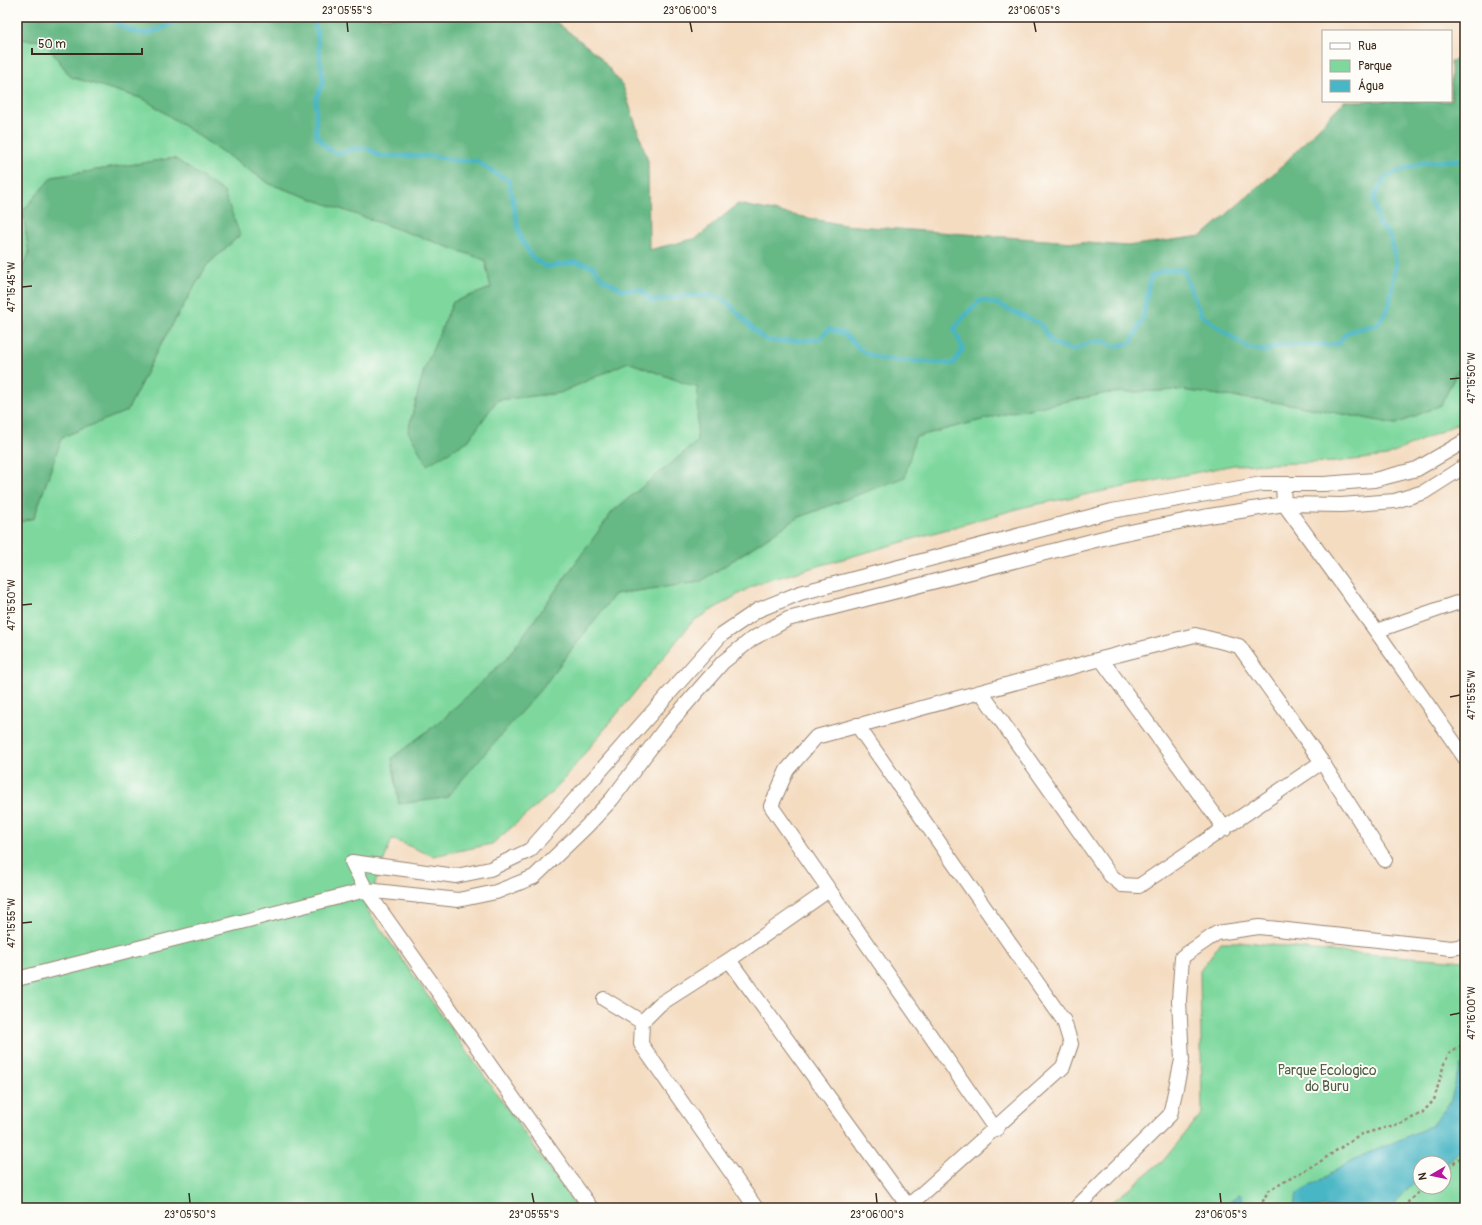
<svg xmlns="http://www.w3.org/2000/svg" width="1482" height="1225" font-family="Pangolin,sans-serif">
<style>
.green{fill:#7ed89e;stroke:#5c815e;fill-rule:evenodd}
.forest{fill:#66b885;stroke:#507152}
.water{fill:#49b6c5;stroke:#427072}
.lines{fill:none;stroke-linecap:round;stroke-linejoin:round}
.stream{stroke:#49b6c5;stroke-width:4.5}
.minor-casing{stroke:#988370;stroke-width:16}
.path{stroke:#988370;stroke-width:2.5;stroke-dasharray:3 3;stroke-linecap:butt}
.minor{stroke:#fff;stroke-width:14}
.ticks{fill:none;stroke:#3b2a1e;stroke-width:1.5}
.labels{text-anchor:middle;stroke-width:4;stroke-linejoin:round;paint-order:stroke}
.park-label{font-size:14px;fill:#4f5e44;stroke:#fdfcf7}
.neatline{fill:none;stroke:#3b2a1e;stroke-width:1.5}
.ticks-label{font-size:10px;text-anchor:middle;fill:#3b2a1e}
</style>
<rect width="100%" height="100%" fill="#fdfcf7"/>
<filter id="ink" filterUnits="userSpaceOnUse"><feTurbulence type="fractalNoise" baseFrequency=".025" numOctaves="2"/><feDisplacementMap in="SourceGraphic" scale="8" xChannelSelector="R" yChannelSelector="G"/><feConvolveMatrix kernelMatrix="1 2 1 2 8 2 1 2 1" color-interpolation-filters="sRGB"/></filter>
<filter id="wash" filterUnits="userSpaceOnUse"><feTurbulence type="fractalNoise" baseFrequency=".012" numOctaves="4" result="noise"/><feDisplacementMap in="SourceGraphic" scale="16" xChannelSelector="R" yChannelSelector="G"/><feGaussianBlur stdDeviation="0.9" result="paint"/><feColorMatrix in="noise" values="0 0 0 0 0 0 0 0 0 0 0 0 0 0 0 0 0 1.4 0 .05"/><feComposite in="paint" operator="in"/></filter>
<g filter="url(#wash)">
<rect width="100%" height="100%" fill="#f4dcc1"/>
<path class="green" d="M17,39L44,41L71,77L144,99L270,184L485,260L491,288L453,302L424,370L408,431L468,441L497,400L560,393L628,362L698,388L697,442L613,511L507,658L442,720L392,758L399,804L541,689L615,594L700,582L797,518L904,477L915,437L1013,412L1108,393L1181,390L1289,404L1396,424L1441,405L1465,355V419L1457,424L1387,456L1336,462L1234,465L1024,507L756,584L693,621L554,791L492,844L433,856L392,839L366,908L577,1208H17V523L34,518L62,437L127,411L158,349L207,265L240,235L174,158L52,177L23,211L29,254L17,278Z
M1221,942H1248L1311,950L1465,961V1208H1105L1163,1161L1202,1113L1200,971ZM1420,1163H1444V1187H1420Z"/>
<path class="forest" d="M17,17H550L598,55L623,86L648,161L649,250L697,238L738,204L844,225L1127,246L1202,236L1281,167L1344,101H1451V61L1465,57V355L1441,405L1396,424L1289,404L1181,390L1108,393L1013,412L915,437L905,477L797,518L700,582L615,594L541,689L446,798L399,804L392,758L442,720L507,658L613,511L697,442L698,388L628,362L560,393L497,400L468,441L427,465L408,431L424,370L453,302L491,288L485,260L270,184L144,99L71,77L44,41L17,39Z
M174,158L224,192L240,235L207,265L158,349L127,411L62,437L34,518L17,523V278L29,254L23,211L52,177Z"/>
<path class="water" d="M1465,1063V1145L1444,1164L1420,1163V1180L1404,1191L1393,1208H1293L1297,1194L1353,1160L1431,1126L1450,1103L1460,1066Z
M1240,1194L1247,1208H1222Z"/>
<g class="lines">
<path class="stream" d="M21,17H26
M114,17L116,23C148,43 155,30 186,17
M308,17L316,26L323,82L316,99V135L328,149L339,154L352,149L367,148L380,156H432L458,161H477L490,170L509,181L520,237L532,257L546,267L576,262L592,266L603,279L623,290L641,289L651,301C671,298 695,293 716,297C733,300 748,331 767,340C774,343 811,340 819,339L829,329L844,334L863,352L881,359L953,364L963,349L954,329L967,313L981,300L997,304L1040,324L1052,343L1074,350L1089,343L1105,341L1114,347L1131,343L1143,318L1150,278C1161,270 1170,269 1183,270L1201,315L1248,348L1265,351L1280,345H1336L1348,332L1378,324L1389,307L1396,262L1390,236L1378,223L1374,197L1385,178L1399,171L1422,163L1454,160L1465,161"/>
</g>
</g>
<g filter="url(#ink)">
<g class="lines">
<g class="minor-casing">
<path id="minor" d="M1283,484L1284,504L1376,631L1465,758
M1376,631L1465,600
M1101,659L1225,829
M981,692L1110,875L1122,885L1139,886L1322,762
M857,725L1064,1021L1071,1044L1063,1067L906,1208
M352,862L456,876L490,869L530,850L721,635L758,610L800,593L1112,511L1262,484H1324L1374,480L1417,469L1465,441
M352,862L366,890L591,1208
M729,960L908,1206
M17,979L366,890L458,900L496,892L534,877L587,826L612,799L667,726L723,662L752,639L788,619L1115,535L1203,517L1284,504L1341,505L1395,501L1424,492L1465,466
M604,999L642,1022L641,1044L756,1208
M642,1022L660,1004L729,960L829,890
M996,1130L771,806L787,770L816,737L1101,659L1195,635L1239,646L1322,762L1385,860
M1076,1208L1170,1115L1182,1060L1179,1000L1182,957L1217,933L1259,927L1451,948L1465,946"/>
</g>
<path class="path" d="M1444,1171L1465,1154
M1264,1208L1263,1201L1268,1191L1321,1161L1359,1135L1402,1123L1422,1113L1434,1100L1444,1064L1449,1054L1465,1043
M1404,1208L1409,1201L1424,1187"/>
<use href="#minor" class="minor"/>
</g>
</g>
<path class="ticks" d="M347,22L348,32M690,22L692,32M1034,22L1036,32M22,287L32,286M1450,379L1460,378M22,605L32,604M1450,697L1460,695M22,923L32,922M1450,1015L1460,1013M189,1193L190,1203M532,1193L534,1203M876,1193L877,1203M1220,1193L1221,1203"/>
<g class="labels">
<g class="park-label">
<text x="1327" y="1075">Parque Ecologico<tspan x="1327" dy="16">do Buru</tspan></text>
</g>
</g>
<rect width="1482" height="1225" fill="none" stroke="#fdfcf7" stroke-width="44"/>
<rect x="1322" y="30" width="130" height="72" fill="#fdfcf7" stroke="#afa8a0"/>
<rect x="1330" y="43" width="20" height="6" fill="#ffffff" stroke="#afa8a0"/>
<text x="1358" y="50" font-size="12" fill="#3b2a1e">Rua</text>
<rect x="1330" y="60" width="20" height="12" fill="#7ed89e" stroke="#afa8a0"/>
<text x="1358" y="70" font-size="12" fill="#3b2a1e">Parque</text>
<rect x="1330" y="80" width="20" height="12" fill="#49b6c5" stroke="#afa8a0"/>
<text x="1358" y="90" font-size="12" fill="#3b2a1e">Água</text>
<g transform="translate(1432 1175) rotate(261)"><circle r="19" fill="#fdfcf7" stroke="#afa8a0"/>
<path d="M0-3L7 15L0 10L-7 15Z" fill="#b5179e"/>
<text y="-6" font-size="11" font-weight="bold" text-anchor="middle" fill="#3b2a1e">N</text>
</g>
<path d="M32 48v6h110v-6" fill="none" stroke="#3b2a1e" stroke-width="2"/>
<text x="38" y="48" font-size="12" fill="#3b2a1e" stroke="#fdfcf7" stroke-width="3" paint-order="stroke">50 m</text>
<rect x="22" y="22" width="1438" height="1181" class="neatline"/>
<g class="ticks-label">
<text x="347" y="14">23°05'55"S</text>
<text x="690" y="14">23°06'00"S</text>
<text x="1034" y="14">23°06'05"S</text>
<text transform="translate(11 287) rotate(-90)" y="4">47°15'45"W</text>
<text transform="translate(1471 378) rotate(-90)" y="4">47°15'50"W</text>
<text transform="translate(11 605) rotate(-90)" y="4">47°15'50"W</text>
<text transform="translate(1471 695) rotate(-90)" y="4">47°15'55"W</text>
<text transform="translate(11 923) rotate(-90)" y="4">47°15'55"W</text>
<text transform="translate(1471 1013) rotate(-90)" y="4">47°16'00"W</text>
<text x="190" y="1218">23°05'50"S</text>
<text x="534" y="1218">23°05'55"S</text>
<text x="877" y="1218">23°06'00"S</text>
<text x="1221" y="1218">23°06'05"S</text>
</g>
</svg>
